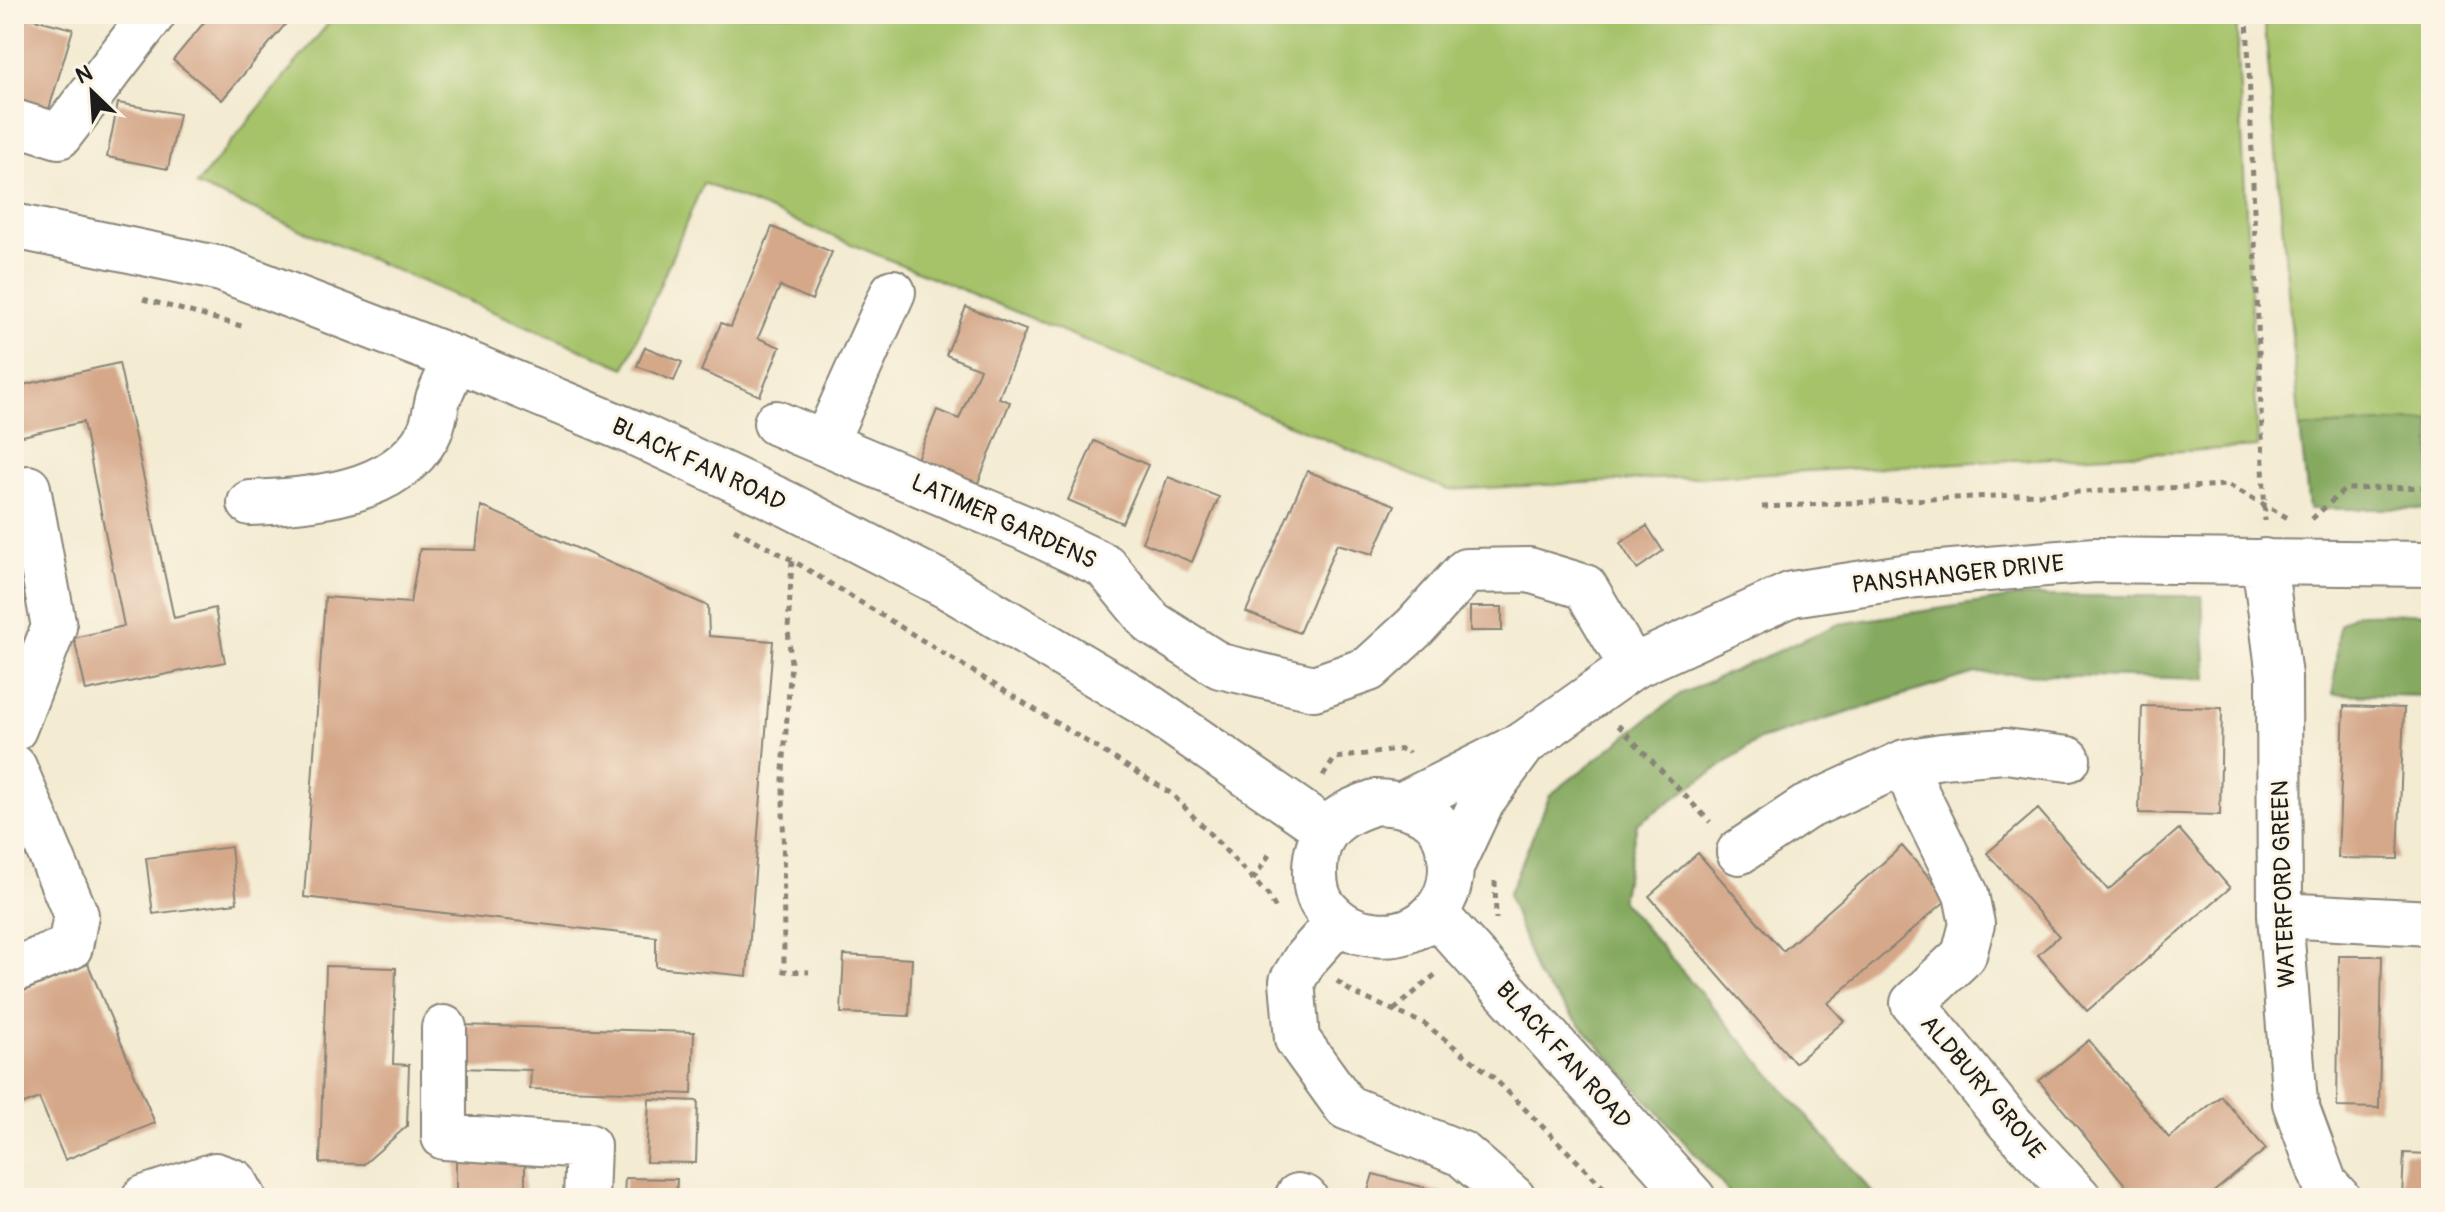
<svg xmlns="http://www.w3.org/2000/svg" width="2445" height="1212" font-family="Pangolin,sans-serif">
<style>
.green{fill:#a6c36b;stroke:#617044;stroke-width:2}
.forest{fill:#84a95f;stroke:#50623e;stroke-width:2}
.building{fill:#d5a88a}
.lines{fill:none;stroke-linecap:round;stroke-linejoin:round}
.minor-casing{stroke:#888477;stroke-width:48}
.major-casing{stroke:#888477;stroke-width:48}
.path{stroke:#888477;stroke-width:5;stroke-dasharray:6 6;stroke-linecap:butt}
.minor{stroke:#fff;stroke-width:44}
.major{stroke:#fff;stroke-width:44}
.labels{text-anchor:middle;stroke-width:6;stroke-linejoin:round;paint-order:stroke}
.street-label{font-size:24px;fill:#1c1c1c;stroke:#fcf5e5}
</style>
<rect width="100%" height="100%" fill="#fcf5e5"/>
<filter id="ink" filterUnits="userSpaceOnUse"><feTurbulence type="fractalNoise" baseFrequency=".0125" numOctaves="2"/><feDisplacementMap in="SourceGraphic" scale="16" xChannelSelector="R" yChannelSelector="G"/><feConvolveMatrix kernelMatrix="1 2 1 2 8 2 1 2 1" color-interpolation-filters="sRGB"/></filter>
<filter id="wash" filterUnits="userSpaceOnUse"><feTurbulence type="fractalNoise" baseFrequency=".006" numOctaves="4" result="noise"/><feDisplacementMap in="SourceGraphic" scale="32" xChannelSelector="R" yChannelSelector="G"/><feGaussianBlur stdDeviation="1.8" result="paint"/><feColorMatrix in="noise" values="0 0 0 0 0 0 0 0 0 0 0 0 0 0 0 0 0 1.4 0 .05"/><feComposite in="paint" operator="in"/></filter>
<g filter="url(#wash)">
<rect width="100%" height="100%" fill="#f3ebd2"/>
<path class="green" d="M336,14H2236L2258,447L1448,490L703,183L625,368L196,185Z
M2264,14H2431V420L2300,428Z"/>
<path class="forest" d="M2431,420V509H2309L2300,428Z
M2022,596H2202L2207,679L1975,673L1759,740L1637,824L1621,900L1877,1198H1734L1537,976L1508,895L1550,795L1680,694L1839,624Z
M2431,613V696L2333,694L2339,624L2355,614Z"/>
<g id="blocks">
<path class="building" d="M14,14L73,29L49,109L14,99Z
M211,14H294L222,100L173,60Z
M118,103L179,114L168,169L107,157Z
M772,227L832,252L812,300L780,286L758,338L780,347L760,396L701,371L721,323L731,327Z
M966,307L1026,330L999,398L1010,402L978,483L917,459L937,410L959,419L980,369L946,355Z
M645,347L682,362L674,381L637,366Z
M119,363L174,618L215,608L225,662L86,691L74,638L124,626L83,422L14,438V387Z
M1094,441L1148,465L1122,523L1068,500Z
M1307,471L1395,505L1373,554L1337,544L1299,633L1246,612Z
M1168,477L1219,497L1192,562L1142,542Z
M481,506L708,606L709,636L773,641L747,976L656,967V937L304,897L325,597L410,603L420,549L476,550Z
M1647,526L1663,551L1637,569L1620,543Z
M1470,607H1502V631H1470Z
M2142,706L2222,708L2220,815L2139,813Z
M2344,706L2404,708L2398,859L2338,858Z
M2038,809L2108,890L2179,829L2230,888L2087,1011L2038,955L2059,936L1987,853Z
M1902,846L1948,899L1828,1003L1844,1021L1795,1063L1649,896L1698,853L1783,951Z
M231,847L237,903L153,914L146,858Z
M844,955L912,959L909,1016L841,1013Z
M2339,956H2382L2379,1108L2337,1107Z
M88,964L155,1123L65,1160L39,1098L14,1108V995Z
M326,966L396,968L393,1064L409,1065L407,1126L364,1164L320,1163Z
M459,1025L694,1032L692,1094L530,1089L531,1070L458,1068Z
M2089,1040L2169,1138L2221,1096L2266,1149L2206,1198H2136L2039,1081Z
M649,1099L698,1101L696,1163L646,1162Z
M2404,1153L2431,1154V1198H2402Z
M456,1159H525V1198H456Z
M1373,1174L1445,1193L1444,1198H1366Z
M625,1178L677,1179L676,1198H624Z"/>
</g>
</g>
<g filter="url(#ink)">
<use href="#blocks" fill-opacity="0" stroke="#888477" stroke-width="2"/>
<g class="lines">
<g class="minor-casing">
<path id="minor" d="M14,122L59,136L153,14
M776,423L1027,529L1105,566L1152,623L1220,666L1314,688L1369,669L1415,627L1466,571L1529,570L1585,587L1632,667
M825,443L893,292
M250,503C312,500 395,495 428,435C434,424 435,411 438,399C443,386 450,372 456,359
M2264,561L2279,676L2280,915L2295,1103L2325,1184L2338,1198
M14,729L54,627L28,488
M1905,762L1918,796L1966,894L1972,924L1964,955L1913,1003L2008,1121L2079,1198
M14,767L76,915L70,947L14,970
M1403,804L1525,743L1632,667L1792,594L1916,575L2095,560L2431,564
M1739,852L1805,808L1905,762L1942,756L2005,751L2068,759
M1452,865L1482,801L1521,748
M2280,915L2431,923
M1338,922L1306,958L1292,981L1297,1039L1346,1107L1462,1154L1513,1198
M444,1028V1137L588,1146L586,1198
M144,1198L215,1175L235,1182L244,1198
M1297,1198L1298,1196L1305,1198"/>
</g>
<g class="major-casing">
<path id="major" d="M14,226L221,269L456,359L639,435L789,505L950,588L1142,702L1327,830
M1375,802C1395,803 1411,805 1428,816C1440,823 1446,838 1449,851C1460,900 1423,941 1373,934C1353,932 1339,924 1326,909C1310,890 1312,848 1328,829C1341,814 1358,808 1375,802Z
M1435,913L1693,1198"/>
</g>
<path class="path" d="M2247,14L2265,521
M143,299L245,327
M1762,507L2229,485L2288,518
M2312,519L2345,489L2431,487
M734,529L792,560L1172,794L1268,895L1277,911
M792,561L788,629L791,663L783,771L784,971L809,972
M1618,725L1710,822
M1323,776L1335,758L1405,749L1409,753
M1253,880L1272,850
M1495,881L1496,919
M1337,981L1353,993L1425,1024L1492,1076L1614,1198
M1394,1010L1436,974"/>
<use href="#minor" class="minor"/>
<use href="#major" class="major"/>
</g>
</g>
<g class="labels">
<g class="street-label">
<text transform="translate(699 464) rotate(25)" y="8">BLACK FAN ROAD</text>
<text transform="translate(1004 521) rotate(24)" y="8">LATIMER GARDENS</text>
<text transform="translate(1958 574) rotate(-6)" y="8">PANSHANGER DRIVE</text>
<text transform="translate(2283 884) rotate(-92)" y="8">WATERFORD GREEN</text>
<text transform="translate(1564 1055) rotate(48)" y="8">BLACK FAN ROAD</text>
<text transform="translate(1983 1087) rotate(50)" y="8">ALDBURY GROVE</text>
</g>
</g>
<rect width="2445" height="1212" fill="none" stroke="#fcf5e5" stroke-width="48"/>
<g transform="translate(92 92) rotate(335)" stroke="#fcf5e5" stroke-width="6" paint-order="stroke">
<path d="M0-6L14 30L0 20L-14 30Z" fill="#1c1c1c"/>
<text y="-12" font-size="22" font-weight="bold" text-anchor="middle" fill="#1c1c1c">N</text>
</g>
</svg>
